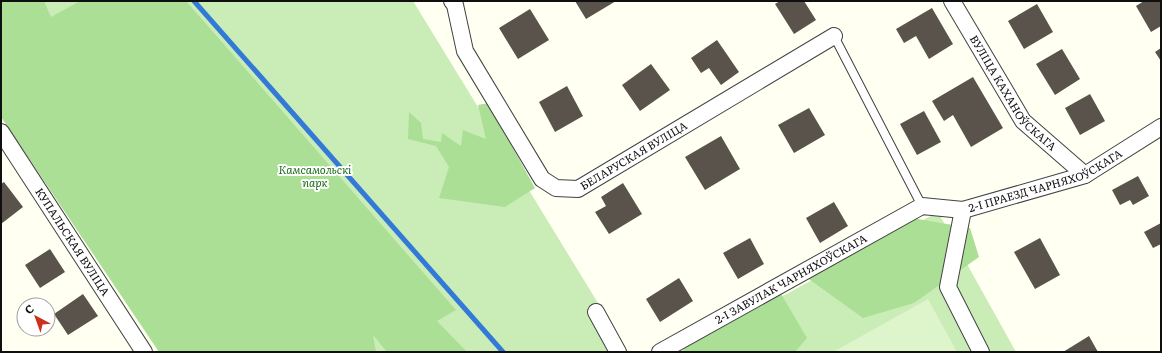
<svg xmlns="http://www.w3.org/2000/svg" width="1162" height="353" font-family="Literata,serif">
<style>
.green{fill:#caedb7}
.forest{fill:#aadf95}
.pitch{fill:#def4ca}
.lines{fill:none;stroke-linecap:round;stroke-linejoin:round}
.stream{stroke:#337ad8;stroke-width:5}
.building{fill:#59534b}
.service-casing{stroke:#424242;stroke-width:10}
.minor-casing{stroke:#424242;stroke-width:18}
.service{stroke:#fff;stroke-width:8}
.minor{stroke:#fff;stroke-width:16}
.labels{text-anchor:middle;stroke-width:4;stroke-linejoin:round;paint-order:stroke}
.street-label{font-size:11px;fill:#0f0f0f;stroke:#fff}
.park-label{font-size:11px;font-style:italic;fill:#1d6d19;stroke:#fff}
</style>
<rect width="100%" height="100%" fill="#fffff2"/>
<path class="green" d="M1,1H413L628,352H171Z
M938,212L1016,352H679Z"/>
<path class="forest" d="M1,1H44L51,17L80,1H186L456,310L437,321L467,352H387L373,335L376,352H159L1,117Z
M488,103L535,188L505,207L439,198L449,167L436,146L408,139L409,112L421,123L423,139L441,142L442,133L461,146L463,130L486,139L478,105Z
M912,218L970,228L979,257L914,303L863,318L806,277Z
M780,292L807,338L795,352H684L683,344Z"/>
<path class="pitch" d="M928,299L957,352H833Z"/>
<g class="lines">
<path class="stream" d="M194,1L503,352"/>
</g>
<path class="building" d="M575,1H616L586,19Z
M780,1H804L816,20L794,34L775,4Z
M1144,1H1161V26L1151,32L1136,6Z
M1037,4L1053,32L1024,49L1008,21Z
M932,8L953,44L929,59L916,36L904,43L896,29Z
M530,9L549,40L518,59L499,28Z
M717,40L739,72L721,85L709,68L701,73L691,58Z
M1161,48V61L1155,52Z
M1062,49L1080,79L1055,95L1036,64Z
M651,64L670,90L640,111L622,85Z
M973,77L1003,128L971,147L953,115L944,121L932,101Z
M567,86L583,116L555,132L539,102Z
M1090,94L1105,121L1080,135L1065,108Z
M809,108L825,135L794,153L778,125Z
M924,111L941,142L917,155L900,124Z
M721,136L740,169L705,190L685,157Z
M1138,176L1149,196L1133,205L1130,200L1120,205L1112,190Z
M4,182L23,207L1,224V184Z
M623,183L642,214L609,234L595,212L606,206L601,197Z
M834,202L848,226L820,243L806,218Z
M1161,223V244L1153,248L1144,232Z
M750,238L764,264L738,279L723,253Z
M1040,238L1060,275L1035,289L1014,252Z
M50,249L65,272L40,288L25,265Z
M679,278L693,301L660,322L646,299Z
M83,294L98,316L68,335L54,314Z
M1089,336L1098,352H1063Z"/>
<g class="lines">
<g class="service-casing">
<path id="service" d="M834,36L922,206"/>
</g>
<g class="minor-casing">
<g id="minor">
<path id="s1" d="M452,1L455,5L465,51L542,179L556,188L578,189L834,36"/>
<path id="s2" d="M952,1L1023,121L1085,175"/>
<path id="s3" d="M1,132L144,352"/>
<path d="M963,210L948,287L981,352"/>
<path d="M596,312L618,352"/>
<path id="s4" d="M660,352L922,206L963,210L1085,175L1161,127"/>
</g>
</g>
<use href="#service" class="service"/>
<use href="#minor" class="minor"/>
</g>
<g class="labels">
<g class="street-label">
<text dy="4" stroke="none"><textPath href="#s2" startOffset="111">ВУЛІЦА КАХАНОЎСКАГА</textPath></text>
<text dy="4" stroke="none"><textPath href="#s1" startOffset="305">БЕЛАРУСКАЯ ВУЛІЦА</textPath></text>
<text dy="4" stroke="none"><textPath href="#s4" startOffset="429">2-І ПРАЕЗД ЧАРНЯХОЎСКАГА</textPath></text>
<text dy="4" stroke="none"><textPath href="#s3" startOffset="131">КУПАЛЬСКАЯ ВУЛІЦА</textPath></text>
<text dy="4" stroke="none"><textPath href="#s4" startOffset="150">2-І ЗАВУЛАК ЧАРНЯХОЎСКАГА</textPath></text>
</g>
<g class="park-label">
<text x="315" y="174">Камсамольскі<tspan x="315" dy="13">парк</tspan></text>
</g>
</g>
<rect width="1162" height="353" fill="none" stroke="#0f0f0f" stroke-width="4"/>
<g transform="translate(36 317) rotate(319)"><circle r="19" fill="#ffffff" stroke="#9f9f9f"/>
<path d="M0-3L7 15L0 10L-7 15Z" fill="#cb311b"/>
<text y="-6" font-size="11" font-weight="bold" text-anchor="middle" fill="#0f0f0f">С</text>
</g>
</svg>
